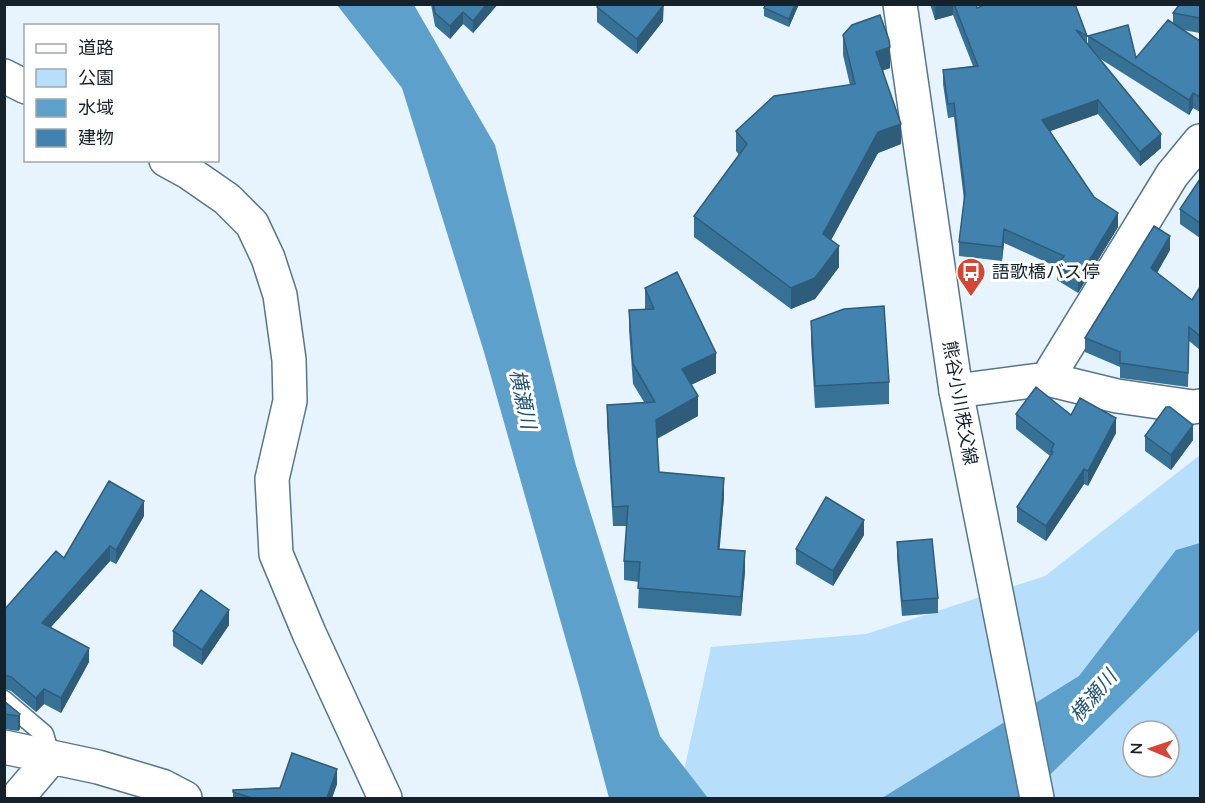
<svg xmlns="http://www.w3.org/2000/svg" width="1205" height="803" font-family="'Nunito Sans','Noto Sans JP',sans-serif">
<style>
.green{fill:#b7defb;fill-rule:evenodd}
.water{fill:#5ea0cc}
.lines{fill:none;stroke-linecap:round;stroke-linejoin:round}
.service-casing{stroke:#57768b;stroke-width:21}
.minor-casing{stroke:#57768b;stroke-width:36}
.primary-casing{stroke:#57768b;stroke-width:36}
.service{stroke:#fff;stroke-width:18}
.minor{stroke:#fff;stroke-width:33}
.primary{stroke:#fff;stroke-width:33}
.wall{fill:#387196}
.shaded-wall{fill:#2e5c7a}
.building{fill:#4183ae;stroke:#2e5c7a;stroke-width:1.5}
.labels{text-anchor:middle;stroke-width:6;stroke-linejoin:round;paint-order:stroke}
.poi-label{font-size:18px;fill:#15222b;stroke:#fff;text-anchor:start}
.street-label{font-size:18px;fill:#15222b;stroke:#fff}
.water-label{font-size:20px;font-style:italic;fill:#215373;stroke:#fff}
</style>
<rect width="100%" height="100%" fill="#e7f4fe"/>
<path class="green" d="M1200,455V798H678L711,647L866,634L1045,576ZM1133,731H1169V767H1133Z"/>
<path class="water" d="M337,5H414L495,145L576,466L660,736L708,798H609L579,686L484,352L402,88Z
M1200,543V629L1026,798H882L1079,676L1176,550Z"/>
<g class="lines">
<g class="service-casing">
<path id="service" d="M4,700L44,734L51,758"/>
</g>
<g class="minor-casing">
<path id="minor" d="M4,76L26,87
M166,160L188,172L227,199L252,224L268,258L280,295L289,360L290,401L272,479L276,554L309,633L385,798
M1047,379L1172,175L1200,141
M956,391L1047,379L1117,396L1193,407L1200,406
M4,747L98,767L162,786L185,798
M17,798L51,758"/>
</g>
<g class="primary-casing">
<path id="primary" d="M900,4L956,391L1037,798"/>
</g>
<use href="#service" class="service"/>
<use href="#minor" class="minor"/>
<use href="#primary" class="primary"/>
</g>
<path class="wall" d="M431,4H498L473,33L463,24L450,39L435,26Z
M599,4H664L663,21L637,54L597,22V7Z
M799,4L789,27L764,16V8Z
M930,4H976L977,8L1075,4L1087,36V42L1088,45V36L1136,58L1173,24V13L1200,4V33L1183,30L1200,41V112L1193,108L1189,115L1099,58L1161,148L1140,166L1098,114L1050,131L1094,197L1118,227L1078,293L1057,280V267L1004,243L1002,261L959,256V242L964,200L954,117L948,118L943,84V70L973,66L953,15L935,20Z
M843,35L890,68L883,70L901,144L878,153L831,240L839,267L815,299L791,309L694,237V216L739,155L736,151V131L850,85L843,55Z
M1200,179V238L1180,224V209Z
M1170,250L1157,273L1192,300L1200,287V350L1189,341L1188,387L1120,378V367L1085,352V338Z
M645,288L716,373L691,385L698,416L657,439L659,472L724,497L719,549L745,571L741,616L638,608L639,582L624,580V561L627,526H613L607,424V405L644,402L633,384L629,330V310L645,309Z
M811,321L889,382V404L815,408L811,343Z
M1016,414L1071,415L1116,433L1088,486L1084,484L1046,541L1017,522V507L1050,456L1016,429Z
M1145,436L1193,440L1171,470L1145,451Z
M144,516L116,564L110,561L51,627L89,662L61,713L44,704L36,712L11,691L4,689V610L64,558Z
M864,535L833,586L796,564V549Z
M897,542L938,598V613L902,616L897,558Z
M229,625L202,665L173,646V631Z
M4,701L20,714V729L18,731L4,729Z
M337,784L332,798H233V790Z"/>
<path class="shaded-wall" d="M487,4H498L473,33V21Z
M656,4H664L663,7V6V21L637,54V39Z
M795,4H799L789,27V19Z
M943,4H953V15L935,20V7Z
M463,12V24L450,39V26Z
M890,47V68L876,73V52Z
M1193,93V108L1189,115V100Z
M1098,100V114L1042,134V120Z
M901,124V144L878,153L823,255V234L878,132Z
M1161,134V148L1140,166V152Z
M1118,213V227L1078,293V279Z
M1004,229V243L1002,261V247Z
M1170,236V250L1151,283V268Z
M839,246V267L815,299L791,309V288Z
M716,353V373L682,389V369Z
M698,396V416L656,439V420Z
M1116,418V433L1088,486V471Z
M1193,425V440L1171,470V455Z
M1084,469V484L1046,541V526Z
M724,478V497L718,569V549Z
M144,501V516L116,564V550Z
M864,520V535L833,586V571Z
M110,546V561L42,637V623Z
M745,551V571L741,616V597Z
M229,610V625L202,665V650Z
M89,648V662L61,713V698Z
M44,689V704L36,712V698Z
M20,714V729L18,731V716Z
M337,769V784L332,798H327Z"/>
<path class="building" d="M433,4H487L473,21L463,12L450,26L435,13Z
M599,4H662L663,6L637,39L597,7Z
M766,4H795L789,19L764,8Z
M954,4H976L977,8L986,4H1075L1087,36L1076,30L1161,134L1140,152L1098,100L1042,120L1094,197L1118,213L1078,279L1057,266L1064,256L1004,229L1002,247L959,242L965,193L954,103L948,104L943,70L978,66Z
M1180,4H1200V18L1173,13Z
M880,15L889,40L890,47L876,52L901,124L878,132L823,234L839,246L815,278L791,288L694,216L747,144L736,131L774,96L855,84L843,35L852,25Z
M1168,20L1200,41V97L1193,93L1189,100L1088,36L1128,25L1136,58Z
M1200,179V223L1180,209Z
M1154,226L1170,236L1151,268L1192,300L1200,287V336L1189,327L1188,373L1120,363V352L1085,338Z
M677,272L716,353L682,369L698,396L656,420L659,472L724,478L718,549L745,551L741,597L638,588L640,562L624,561L628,506L613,507L607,405L655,402L633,364L629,310L654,309L645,288Z
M884,306L889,382L815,386L811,321L844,309Z
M1036,387L1071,415L1080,398L1116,418L1088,471L1084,469L1046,526L1017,507L1053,452L1051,451L1054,444L1016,414Z
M1166,407H1170L1193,425L1171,455L1145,436Z
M109,481L144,501L116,550L110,546L42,623L89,648L61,698L44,689L36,698L11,677L4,675V610L56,551L64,558Z
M826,497L864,520L833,571L796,549Z
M932,539L938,598L902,601L897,542Z
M201,590L229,610L202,650L173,631Z
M4,701L20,714L18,716L4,714Z
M292,753L337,769L327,798H252L233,792V790L280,788Z"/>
<defs>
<g id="bus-pin" transform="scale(1.5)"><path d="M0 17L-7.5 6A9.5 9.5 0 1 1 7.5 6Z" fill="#d44737" stroke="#fff"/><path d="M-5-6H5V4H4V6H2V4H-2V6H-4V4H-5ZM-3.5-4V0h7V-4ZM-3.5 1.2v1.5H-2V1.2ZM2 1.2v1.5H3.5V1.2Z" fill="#fff"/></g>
</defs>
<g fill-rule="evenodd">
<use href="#bus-pin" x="971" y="272"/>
</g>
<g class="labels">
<g class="poi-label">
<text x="992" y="278">語歌橋バス停</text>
</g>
<g class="street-label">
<text transform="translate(960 403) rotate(80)" y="6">熊谷小川秩父線</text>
</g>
<g class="water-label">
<text transform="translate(523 399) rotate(78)" y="7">横瀬川</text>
<text transform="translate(1093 696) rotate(-50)" y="7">横瀬川</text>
</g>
</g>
<rect width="1205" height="803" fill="none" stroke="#15222b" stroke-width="12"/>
<rect x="24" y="24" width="195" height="138" fill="#ffffff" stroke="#a1a7aa" stroke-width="1.5"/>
<rect x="36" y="44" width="30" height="9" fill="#ffffff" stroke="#a1a7aa" stroke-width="1.5"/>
<text x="78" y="54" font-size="18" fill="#15222b">道路</text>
<rect x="36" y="69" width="30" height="18" fill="#b7defb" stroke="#a1a7aa" stroke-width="1.5"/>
<text x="78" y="84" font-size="18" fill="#15222b">公園</text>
<rect x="36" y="99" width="30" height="18" fill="#5ea0cc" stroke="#a1a7aa" stroke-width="1.5"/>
<text x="78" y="114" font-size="18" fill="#15222b">水域</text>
<rect x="36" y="129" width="30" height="18" fill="#4183ae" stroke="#a1a7aa" stroke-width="1.5"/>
<text x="78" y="144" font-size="18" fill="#15222b">建物</text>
<g transform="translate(1151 749) rotate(272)"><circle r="28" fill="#ffffff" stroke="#a1a7aa" stroke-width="1.5"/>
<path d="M0-4.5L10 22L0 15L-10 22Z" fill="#d44737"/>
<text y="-9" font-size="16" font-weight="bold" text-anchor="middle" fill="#15222b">N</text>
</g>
</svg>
